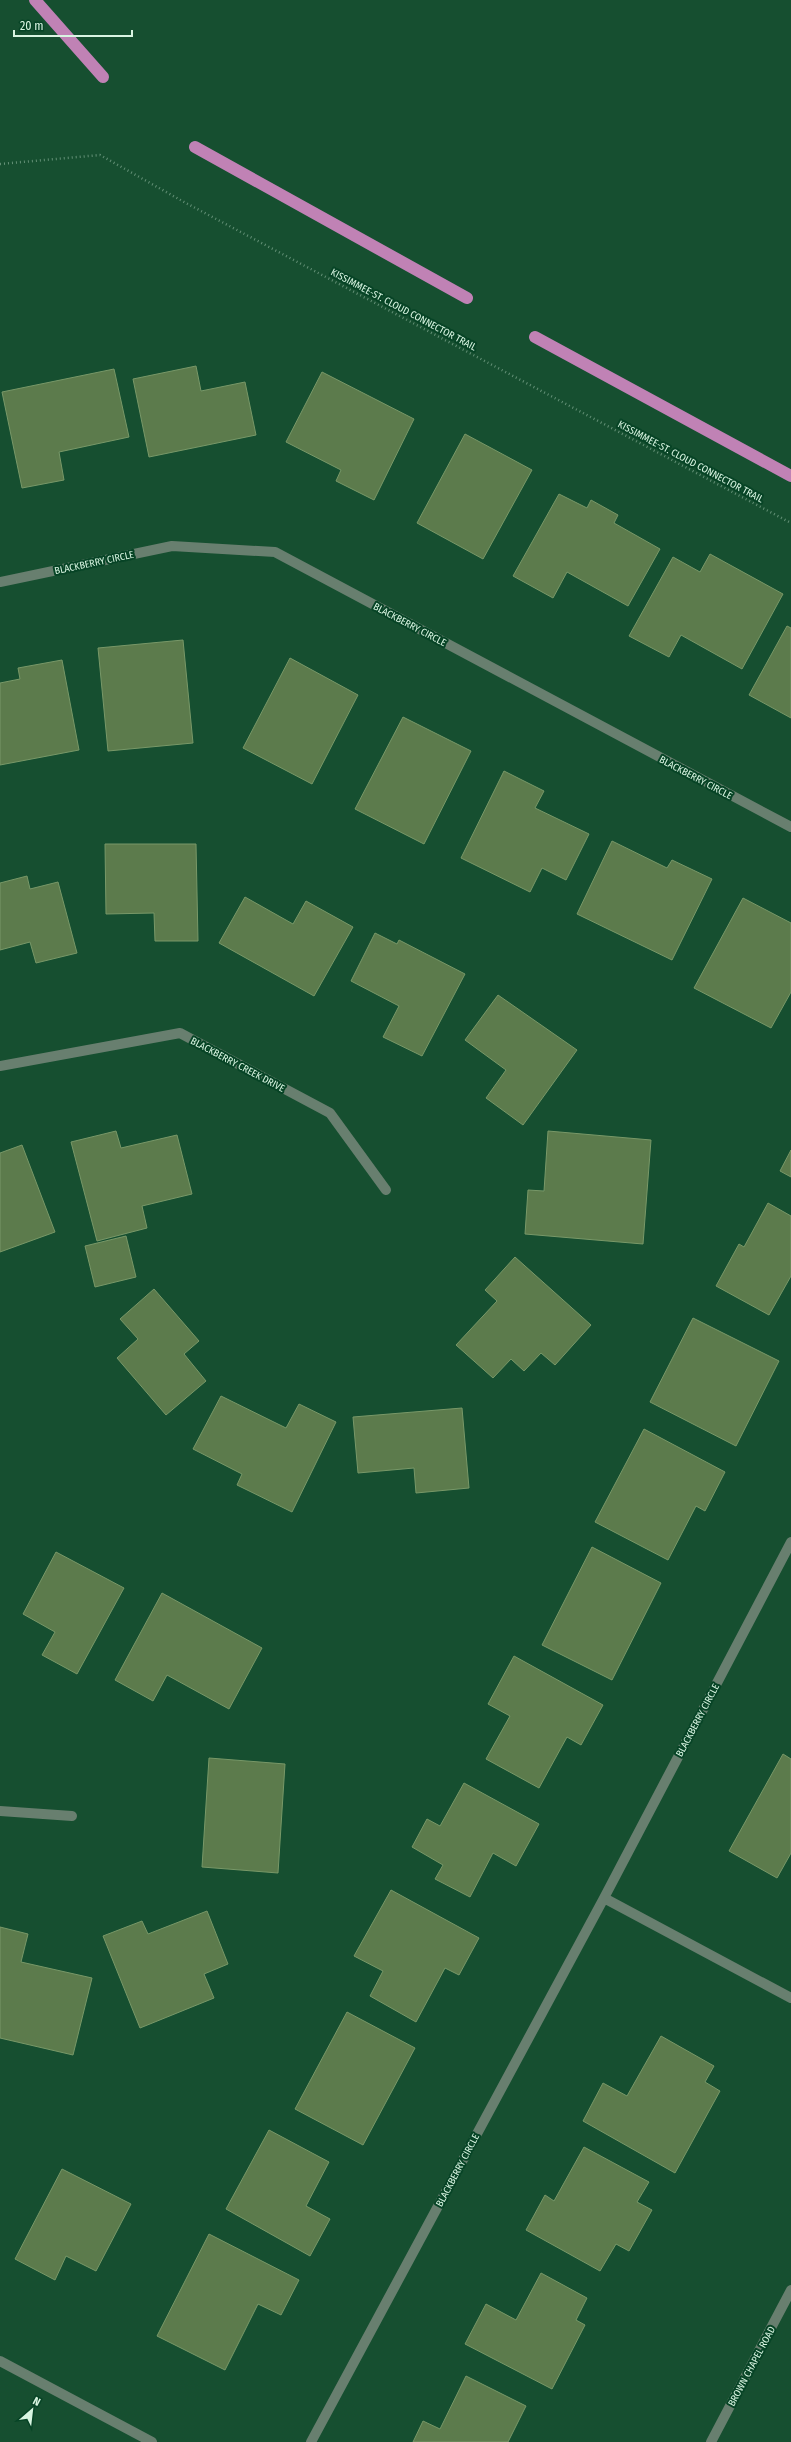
<svg xmlns="http://www.w3.org/2000/svg" width="791" height="2442" font-family="'Fira Sans Condensed',sans-serif">
<style>
.lines{fill:none;stroke-linecap:round;stroke-linejoin:round}
.stream{stroke:#c082b5;stroke-width:12}
.building{fill:#5c7b4c;stroke:#789868}
.path{stroke:#639076;stroke-width:2.5;stroke-dasharray:1 3;stroke-linecap:butt}
.minor{stroke:#687f6f;stroke-width:10}
.tertiary{stroke:#687f6f;stroke-width:10}
.labels{text-anchor:middle;stroke-width:4;stroke-linejoin:round;paint-order:stroke}
.street-label{font-size:10px;fill:#d9f5e2;stroke:#074426}
</style>
<rect width="100%" height="100%" fill="#164f30"/>
<g class="lines">
<path class="stream" d="M35,0L103,77
M195,147L467,298
M535,337L791,476"/>
</g>
<path class="building" d="M196,366L201,391L245,382L256,435L149,457L133,379Z
M114,369L129,437L59,452L64,480L22,488L2,392Z
M322,372L414,419L374,500L336,481L341,470L286,442Z
M465,434L532,470L483,559L417,523Z
M559,494L587,508L591,500L618,515L614,523L660,549L628,606L567,572L553,598L513,576Z
M710,554L783,594L742,669L681,635L669,657L629,636L673,557L700,572Z
M787,626L791,628V718L749,695Z
M183,640L193,743L108,751L98,648Z
M290,658L358,695L312,784L243,748Z
M62,660L79,750L0,765V683L20,679L18,668Z
M403,717L471,751L424,844L355,809Z
M504,771L544,791L535,808L589,834L566,880L542,868L530,892L461,858Z
M612,841L667,868L672,860L712,879L672,960L577,914Z
M105,844H196L198,941H155L154,913L106,914Z
M27,876L30,889L58,882L77,953L36,963L30,942L0,950V883Z
M245,897L293,924L306,901L353,927L314,996L219,943Z
M743,898L791,923V992L771,1028L694,988Z
M375,933L397,944L399,940L465,974L422,1056L383,1037L399,1006L351,981Z
M498,995L577,1050L523,1125L486,1098L506,1070L465,1040Z
M116,1131L121,1148L177,1135L192,1194L142,1206L147,1228L97,1241L71,1142Z
M548,1131L651,1140L643,1244L525,1234L528,1190L544,1191Z
M22,1145L55,1232L0,1252V1153Z
M791,1150V1177L780,1171Z
M768,1203L791,1216V1276L769,1315L716,1286L739,1244L744,1247Z
M126,1236L136,1277L95,1287L85,1246Z
M515,1257L591,1325L555,1365L541,1353L524,1371L511,1359L493,1378L456,1345L497,1301L485,1290Z
M154,1289L199,1341L184,1354L206,1381L166,1415L117,1358L138,1339L120,1319Z
M693,1318L779,1361L736,1446L650,1402Z
M221,1396L286,1428L299,1404L336,1422L292,1512L237,1485L242,1474L193,1449Z
M462,1408L469,1488L416,1493L414,1468L358,1473L353,1417Z
M644,1429L725,1472L705,1511L696,1506L668,1560L595,1522Z
M592,1547L661,1583L612,1680L542,1645Z
M56,1552L124,1588L77,1674L42,1655L55,1632L23,1614Z
M162,1593L262,1648L229,1709L167,1675L153,1701L115,1680Z
M514,1656L603,1705L581,1745L567,1737L539,1788L486,1759L510,1716L488,1704Z
M783,1754L791,1759V1853L777,1878L729,1851Z
M209,1758L285,1764L278,1873L202,1867Z
M464,1783L539,1824L516,1866L493,1853L470,1897L435,1879L443,1865L412,1847L427,1819L440,1826Z
M391,1890L479,1938L459,1975L445,1968L416,2022L370,1996L383,1971L354,1956Z
M207,1911L228,1964L204,1974L214,1998L140,2028L103,1936L142,1921L148,1934Z
M0,1927L28,1934L21,1962L92,1978L73,2055L0,2038Z
M347,2012L415,2048L363,2145L295,2109Z
M661,2036L714,2066L705,2082L720,2091L675,2173L583,2121L603,2083L627,2096Z
M269,2130L329,2162L306,2206L330,2219L310,2256L226,2209Z
M584,2147L649,2182L637,2202L652,2210L629,2251L616,2244L600,2271L526,2230L545,2195L554,2201Z
M62,2169L131,2204L96,2271L66,2256L55,2280L15,2259Z
M209,2234L299,2280L281,2315L258,2304L225,2370L157,2336Z
M541,2273L587,2298L576,2320L585,2325L552,2389L465,2344L486,2304L516,2320Z
M466,2376L526,2406L508,2442H413L423,2421L440,2429Z"/>
<g class="lines">
<path class="path" d="M0,164L100,155L184,202L791,523"/>
<path class="minor" d="M0,582L172,546L275,552L791,827
M0,1066L180,1033L330,1113L386,1190
M0,1811L72,1816
M604,1898L791,1998
M0,2361L152,2442
M311,2442L604,1898L791,1542"/>
<path class="tertiary" d="M711,2442L791,2290"/>
</g>
<g class="labels">
<g class="street-label">
<text transform="translate(404 309) rotate(28)" y="4">KISSIMMEE-ST. CLOUD CONNECTOR TRAIL</text>
<text transform="translate(691 461) rotate(28)" y="4">KISSIMMEE-ST. CLOUD CONNECTOR TRAIL</text>
<text transform="translate(94 562) rotate(-12)" y="4">BLACKBERRY CIRCLE</text>
<text transform="translate(410 624) rotate(28)" y="4">BLACKBERRY CIRCLE</text>
<text transform="translate(696 777) rotate(28)" y="4">BLACKBERRY CIRCLE</text>
<text transform="translate(238 1064) rotate(28)" y="4">BLACKBERRY CREEK DRIVE</text>
<text transform="translate(697 1720) rotate(-62)" y="4">BLACKBERRY CIRCLE</text>
<text transform="translate(457 2170) rotate(-62)" y="4">BLACKBERRY CIRCLE</text>
<text transform="translate(751 2366) rotate(-62)" y="4">BROWN CHAPEL ROAD</text>
</g>
</g>
<g transform="translate(32 2410) rotate(28)" stroke="#074426" stroke-width="3" paint-order="stroke">
<path d="M0-3L7 15L0 10L-7 15Z" fill="#d9f5e2"/>
<text y="-6" font-size="11" font-weight="bold" text-anchor="middle" fill="#d9f5e2">N</text>
</g>
<path d="M14 30v6h118v-6" fill="none" stroke="#d9f5e2" stroke-width="2"/>
<text x="20" y="30" font-size="12" fill="#d9f5e2" stroke="#074426" stroke-width="3" paint-order="stroke">20 m</text>
</svg>
